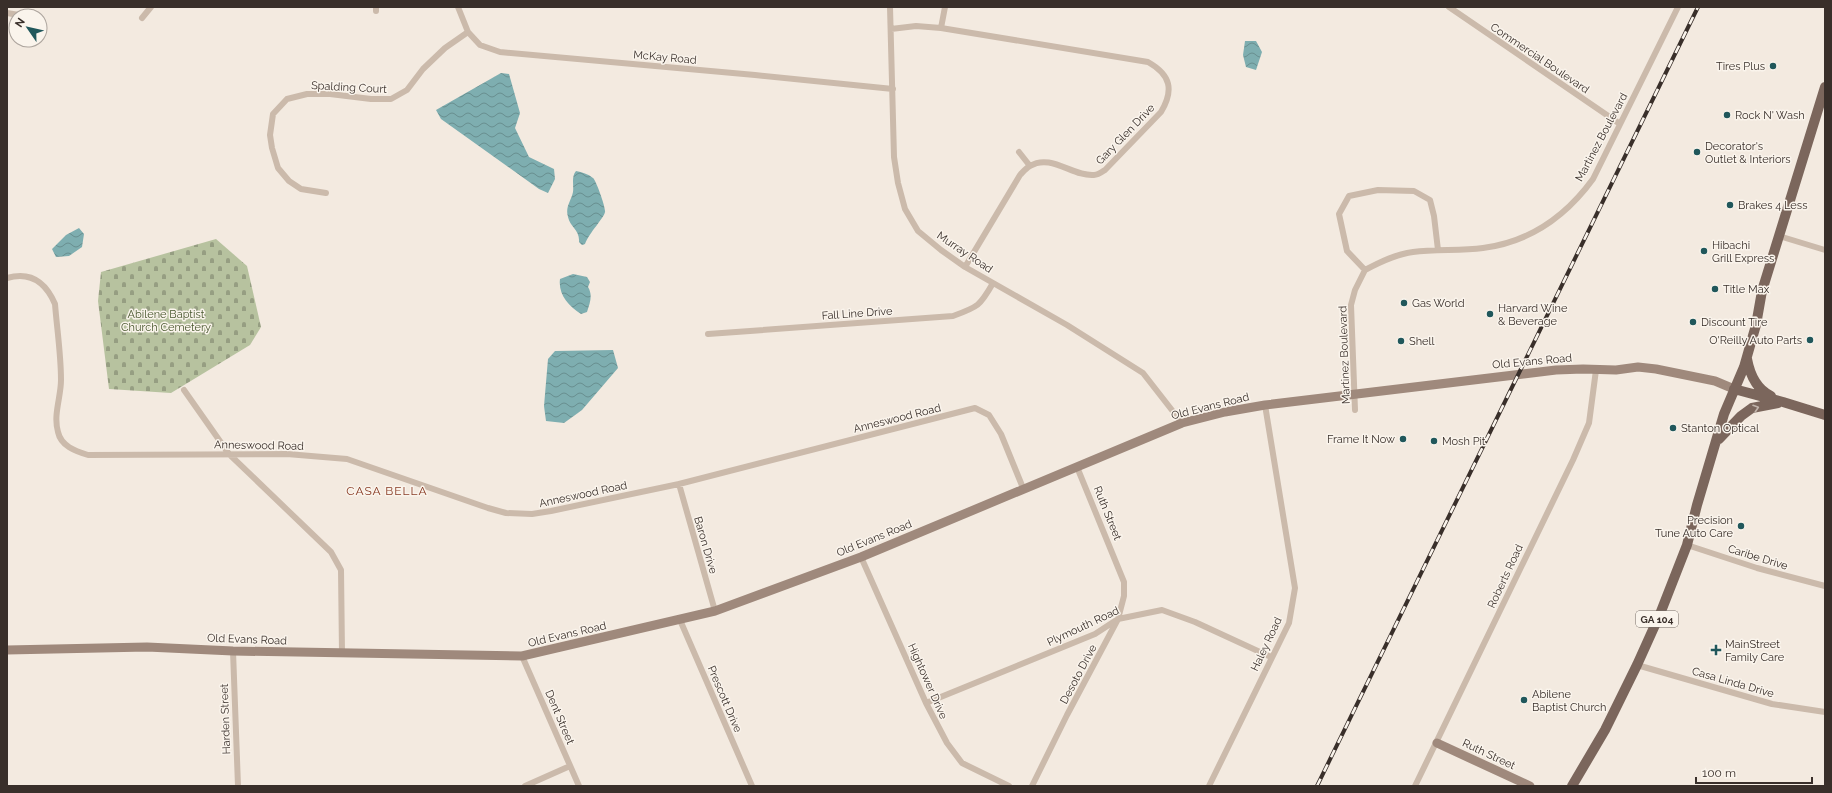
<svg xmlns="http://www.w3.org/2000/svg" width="1832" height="793" font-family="Raleway,sans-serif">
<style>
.cemetery{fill:url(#cemetery-stones)}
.water{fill:url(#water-waves)}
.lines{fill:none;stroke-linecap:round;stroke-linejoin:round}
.street{stroke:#cbbaab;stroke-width:6}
.secondary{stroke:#9f897c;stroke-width:9}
.primary{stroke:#7b665c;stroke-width:10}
.rail-casing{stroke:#392f2a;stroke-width:4}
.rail{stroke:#faf4ec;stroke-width:2.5;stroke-dasharray:8;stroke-linecap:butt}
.oneway{stroke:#c1b4ab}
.poi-dot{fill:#20575b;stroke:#faf4ec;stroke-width:1.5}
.labels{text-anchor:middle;stroke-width:3;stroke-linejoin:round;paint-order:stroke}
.shield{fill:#faf4ec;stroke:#736a64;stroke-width:1}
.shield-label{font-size:10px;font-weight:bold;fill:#392f2a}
.street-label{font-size:11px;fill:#392f2a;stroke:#faf4ec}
.poi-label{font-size:11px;fill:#392f2a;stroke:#faf4ec;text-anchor:start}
.park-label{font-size:11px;fill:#48572e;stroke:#faf4ec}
.neighbourhood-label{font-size:12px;letter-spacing:1px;fill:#883b24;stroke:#faf4ec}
</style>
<defs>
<pattern id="cemetery-stones" width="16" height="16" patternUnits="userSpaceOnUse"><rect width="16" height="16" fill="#b7c29f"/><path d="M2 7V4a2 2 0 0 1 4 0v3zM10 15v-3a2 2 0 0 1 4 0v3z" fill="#969e82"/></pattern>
<pattern id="water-waves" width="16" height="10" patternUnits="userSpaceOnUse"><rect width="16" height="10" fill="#7eaeb0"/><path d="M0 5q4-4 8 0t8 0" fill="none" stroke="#688e8f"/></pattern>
</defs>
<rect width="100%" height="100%" fill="#f3eae0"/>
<path class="cemetery" d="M216,239L247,266L261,327L250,345L171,393L109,389L98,301L101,272Z"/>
<path class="water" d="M1245,41H1256L1262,52L1256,70L1246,67L1243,55Z
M501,73L509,74L520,113L515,128L529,157L554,169L555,179L548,193L539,189L441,119L436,110Z
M576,171C582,172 588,174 593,178C596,180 606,208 605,212C604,218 589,233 585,244L582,245L579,242C580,230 570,227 568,217C565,207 571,201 573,192C574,185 571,177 576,171Z
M79,228L84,234L82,247L69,256L56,257L52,249L66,235Z
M573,274L587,277L590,282L588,287C593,295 590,303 587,312L581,314C568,306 558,294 560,279Z
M613,350L618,368L582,410L564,423L546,421L544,406L548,359L555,351Z"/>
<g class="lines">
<path class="street" d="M458,7L468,32L480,45L500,52L755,75L893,89
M890,7L894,157L898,183L905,209L918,231L941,250L965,267L1067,325L1143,373L1182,423
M1449,7L1620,124
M376,11V7
M7,13L25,16
M142,18L151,7
M941,28L945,7
M891,29L916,26L941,28L1148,62C1171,75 1174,90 1161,112L1105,170C1102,172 1098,175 1094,175C1073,177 1051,153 1030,166C1026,168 1023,172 1020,175L965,267
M1019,152L1030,166
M326,193L301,189L289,181L278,168L272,148L270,135L273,114L287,99L307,94H330L371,99H391L407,90L423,69L445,48L468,32
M1779,236L1825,250
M1365,270L1347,251L1339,214L1349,196L1378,190L1414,191L1430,200L1434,216L1438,250
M7,278C31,271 46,283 55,304C57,329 61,355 61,380C61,397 53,415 58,432C61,446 75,451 88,455L287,454L347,459L488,508L506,513L532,514L551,511L679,484L975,408L989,415L1001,434L1023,488
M708,334L953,316C978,307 980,306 993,283
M184,390L229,454L331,552L341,570L342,653
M1355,410L1351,305L1355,290L1365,270C1380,262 1396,254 1413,252C1436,249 1460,251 1483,248C1529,242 1566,216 1593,179L1678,7
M679,484L715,611
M1687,545L1757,568L1825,586
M861,557L926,703L947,743L962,763L1009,786
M680,620L752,786
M233,651L238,786
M522,656L579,786
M1637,665L1772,704L1825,712
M926,703L1095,634L1118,619L1162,610L1195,622L1271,657
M525,786L570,766
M1032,786L1067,715L1118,619L1124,596V582L1077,467
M1209,786L1289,623L1295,588L1265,405
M1415,786L1573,460L1589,423L1596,370"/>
<path class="secondary" d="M7,650L147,647L233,651L522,656L715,611L861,557L1182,423L1225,412L1265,405L1556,370L1583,369L1616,370L1638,367L1656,369L1715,381L1734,389
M1437,743L1530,786"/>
<path class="primary" d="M1747,359C1750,375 1756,389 1771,396
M1734,389L1783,402L1825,415
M1719,439L1741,416L1752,408L1778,403
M1572,786L1605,730L1637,665L1660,614L1687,545L1697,505L1724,414L1744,367L1756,325L1762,291L1825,87"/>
<g class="rail-casing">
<path id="rail" d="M1317,786L1698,7"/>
</g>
<use href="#rail" class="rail"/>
</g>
<defs><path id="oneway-chevron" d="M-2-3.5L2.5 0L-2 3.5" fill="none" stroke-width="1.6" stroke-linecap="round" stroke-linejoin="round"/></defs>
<use class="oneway" href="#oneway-chevron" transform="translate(1756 408) rotate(-18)"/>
<g class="poi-dot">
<circle cx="1773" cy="66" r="4"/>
<circle cx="1727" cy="115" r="4"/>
<circle cx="1697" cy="152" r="4"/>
<circle cx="1730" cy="205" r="4"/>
<circle cx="1704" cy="251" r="4"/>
<circle cx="1715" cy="289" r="4"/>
<circle cx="1404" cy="303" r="4"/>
<circle cx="1490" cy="314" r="4"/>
<circle cx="1693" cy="322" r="4"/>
<circle cx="1810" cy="340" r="4"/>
<circle cx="1401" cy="341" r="4"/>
<circle cx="1673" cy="428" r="4"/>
<circle cx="1403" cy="439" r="4"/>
<circle cx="1434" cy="441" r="4"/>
<circle cx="1741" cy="526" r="4"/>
<path d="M1714 644h4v4h4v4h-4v4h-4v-4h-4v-4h4z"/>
<circle cx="1524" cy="700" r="4"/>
</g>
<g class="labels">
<rect class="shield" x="1636" y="611" width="42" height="16" rx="3"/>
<g class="shield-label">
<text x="1657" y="623">GA 104</text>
</g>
<g class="street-label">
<text transform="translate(665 57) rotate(5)" y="4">McKay Road</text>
<text transform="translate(1540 58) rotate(34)" y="4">Commercial Boulevard</text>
<text transform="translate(349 87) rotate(3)" y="4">Spalding Court</text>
<text transform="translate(1125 134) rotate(-46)" y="4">Gary Glen Drive</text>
<text transform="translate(1601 137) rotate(-62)" y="4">Martinez Boulevard</text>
<text transform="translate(965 252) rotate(34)" y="4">Murray Road</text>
<text transform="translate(857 313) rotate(-4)" y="4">Fall Line Drive</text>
<text transform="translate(1344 355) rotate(-92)" y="4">Martinez Boulevard</text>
<text transform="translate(1532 361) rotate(-5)" y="4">Old Evans Road</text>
<text transform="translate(1210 406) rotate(-14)" y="4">Old Evans Road</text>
<text transform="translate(897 418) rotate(-14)" y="4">Anneswood Road</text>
<text transform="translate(259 445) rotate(1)" y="4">Anneswood Road</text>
<text transform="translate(583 494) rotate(-12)" y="4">Anneswood Road</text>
<text transform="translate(1108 513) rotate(68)" y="4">Ruth Street</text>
<text transform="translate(874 538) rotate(-22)" y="4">Old Evans Road</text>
<text transform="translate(706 545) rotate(74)" y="4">Baron Drive</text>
<text transform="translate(1758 557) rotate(17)" y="4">Caribe Drive</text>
<text transform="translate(1505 576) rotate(-65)" y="4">Roberts Road</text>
<text transform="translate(1083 626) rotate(-25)" y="4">Plymouth Road</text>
<text transform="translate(567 634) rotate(-13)" y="4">Old Evans Road</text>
<text transform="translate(247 639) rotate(2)" y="4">Old Evans Road</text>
<text transform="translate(1266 644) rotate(-65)" y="4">Haley Road</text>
<text transform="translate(1078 674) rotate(-62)" y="4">Desoto Drive</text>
<text transform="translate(928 681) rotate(66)" y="4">Hightower Drive</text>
<text transform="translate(1733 682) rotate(16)" y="4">Casa Linda Drive</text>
<text transform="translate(725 699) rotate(67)" y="4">Prescott Drive</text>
<text transform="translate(560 717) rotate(67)" y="4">Dent Street</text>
<text transform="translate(225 719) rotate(-92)" y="4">Harden Street</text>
<text transform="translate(1489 754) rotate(25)" y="4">Ruth Street</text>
</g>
<g class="poi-label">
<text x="1765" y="70" text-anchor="end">Tires Plus</text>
<text x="1735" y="119">Rock N' Wash</text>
<text x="1705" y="150">Decorator's<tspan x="1705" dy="13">Outlet &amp; Interiors</tspan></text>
<text x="1738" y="209">Brakes 4 Less</text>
<text x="1712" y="249">Hibachi<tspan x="1712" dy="13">Grill Express</tspan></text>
<text x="1723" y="293">Title Max</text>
<text x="1412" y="307">Gas World</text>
<text x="1498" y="312">Harvard Wine<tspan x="1498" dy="13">&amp; Beverage</tspan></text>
<text x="1701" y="326">Discount Tire</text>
<text x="1802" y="344" text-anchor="end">O'Reilly Auto Parts</text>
<text x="1409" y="345">Shell</text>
<text x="1681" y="432">Stanton Optical</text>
<text x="1395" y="443" text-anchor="end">Frame It Now</text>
<text x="1442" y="445">Mosh Pit</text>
<text x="1733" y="524" text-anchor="end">Precision<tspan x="1733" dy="13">Tune Auto Care</tspan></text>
<text x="1725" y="648">MainStreet<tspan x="1725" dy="13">Family Care</tspan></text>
<text x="1532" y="698">Abilene<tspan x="1532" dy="13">Baptist Church</tspan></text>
</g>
<g class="park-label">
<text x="166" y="318">Abilene Baptist<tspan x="166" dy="13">Church Cemetery</tspan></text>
</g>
<g class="neighbourhood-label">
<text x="387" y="495">CASA BELLA</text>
</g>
</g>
<rect width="1832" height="793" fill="none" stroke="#392f2a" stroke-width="16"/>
<g transform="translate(28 28) rotate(304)"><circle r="19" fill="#faf4ec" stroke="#ada59e"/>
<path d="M0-3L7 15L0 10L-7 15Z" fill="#20575b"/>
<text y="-6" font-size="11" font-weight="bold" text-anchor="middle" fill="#392f2a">N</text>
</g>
<path d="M1696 777v6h116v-6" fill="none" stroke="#392f2a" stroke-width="2"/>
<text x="1702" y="777" font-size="12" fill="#392f2a" stroke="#faf4ec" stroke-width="3" paint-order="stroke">100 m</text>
</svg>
